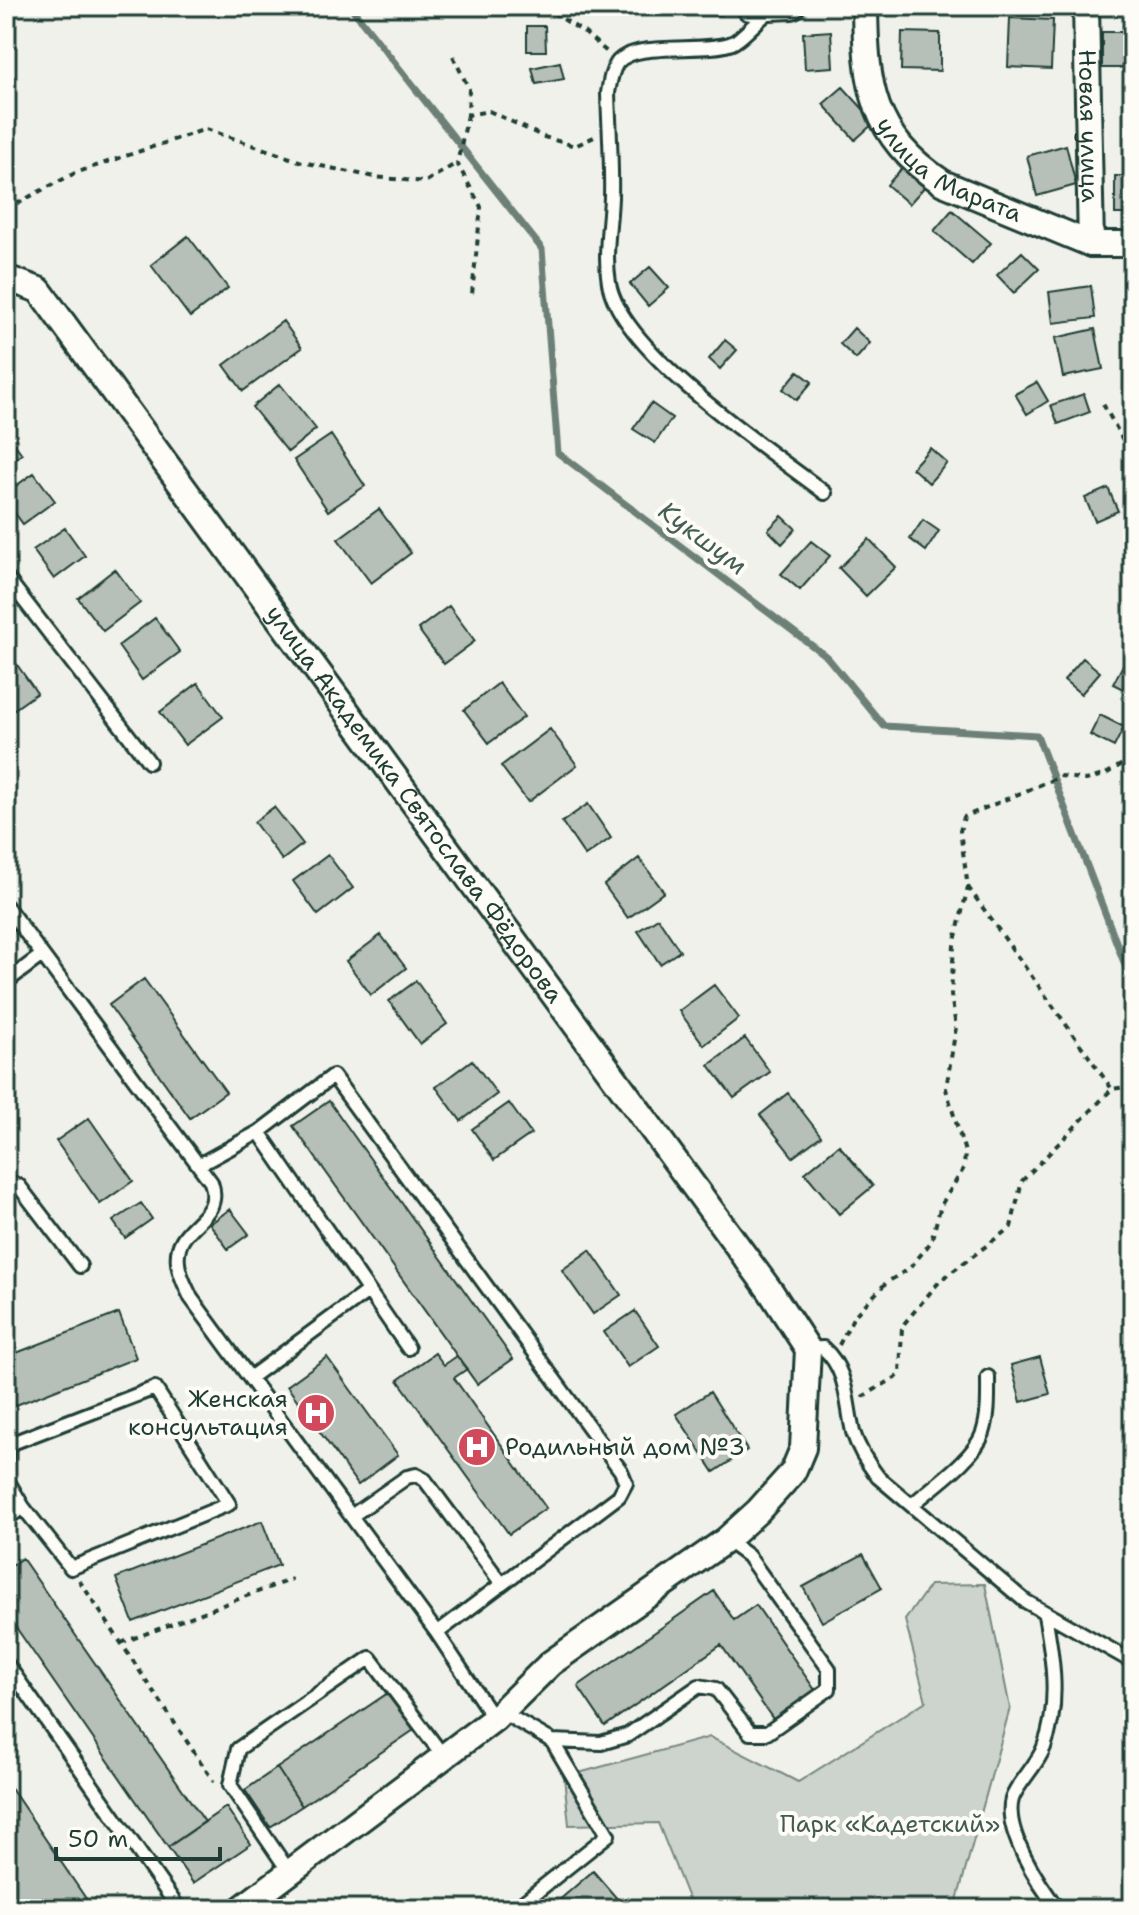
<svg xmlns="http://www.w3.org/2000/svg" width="1139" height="1915" font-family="'Shantell Sans',sans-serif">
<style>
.green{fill:#cdd3cd;stroke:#768880;stroke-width:2}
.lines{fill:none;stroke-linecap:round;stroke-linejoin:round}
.stream{stroke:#6c8077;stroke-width:7}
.building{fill:#b6bfb8;stroke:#1f3d34;stroke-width:2}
.lane-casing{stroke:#1f3d34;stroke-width:18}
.street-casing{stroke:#1f3d34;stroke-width:30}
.path{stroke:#1f3d34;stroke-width:4;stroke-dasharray:6 6;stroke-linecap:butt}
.lane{stroke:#fdfcf7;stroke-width:12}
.street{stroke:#fdfcf7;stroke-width:24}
.labels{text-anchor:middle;stroke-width:8;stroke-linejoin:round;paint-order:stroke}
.street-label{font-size:24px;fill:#1f3d34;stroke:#fdfcf7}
.poi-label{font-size:24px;fill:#1f3d34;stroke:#fdfcf7;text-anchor:end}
.park-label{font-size:24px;fill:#425b53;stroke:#fdfcf7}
.water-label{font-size:26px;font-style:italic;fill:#455e56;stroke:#fdfcf7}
</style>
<rect width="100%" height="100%" fill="#f0f1eb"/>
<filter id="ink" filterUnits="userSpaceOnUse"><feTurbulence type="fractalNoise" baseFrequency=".0125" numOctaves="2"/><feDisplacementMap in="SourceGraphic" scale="16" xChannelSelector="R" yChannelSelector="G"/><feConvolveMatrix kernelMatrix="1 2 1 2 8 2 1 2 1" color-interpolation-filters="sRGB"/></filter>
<g filter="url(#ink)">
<path class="green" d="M985,1584L1010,1708L956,1904L964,1909H685L690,1903L658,1823L569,1825L564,1777L710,1737L798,1782L926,1701L905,1620L930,1585Z"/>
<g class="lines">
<path class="stream" d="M350,6L542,249L558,453L827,657L884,726L1037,735L1133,986"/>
</g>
<path class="building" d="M679,6H722V15H679Z
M1010,18L1053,20L1051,69L1008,67Z
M527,26H545L546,51H527Z
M831,31L833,67L805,69L803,33Z
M902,32L940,33V71L901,70Z
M1102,32H1133V68H1102Z
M560,62L564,79L536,84L532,68Z
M843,87L875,122L855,140L823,104Z
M1066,145L1076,185L1037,196L1027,156Z
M905,165L927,184L909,204L887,185Z
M1115,176H1133V214H1115Z
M952,210L991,243L972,264L934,231Z
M188,236L228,288L190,317L151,265Z
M1022,252L1039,269L1014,293L997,275Z
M650,267L669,288L648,306L630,284Z
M1125,279H1133V320L1127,321Z
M1091,286L1095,318L1053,323L1049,292Z
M283,321L302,348L243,391L224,365Z
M854,328L870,343L856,359L840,344Z
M1095,329L1103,369L1063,377L1055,338Z
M725,340L737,350L720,369L709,359Z
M798,371L812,382L797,400L783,389Z
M1037,382L1048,401L1027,414L1015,394Z
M280,384L316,429L288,452L252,407Z
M1084,394L1090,412L1058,424L1051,405Z
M651,403L672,418L655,443L633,429Z
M6,432L22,454L6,465Z
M331,435L365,486L328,511L294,460Z
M930,448L947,463L929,483L912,468Z
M34,473L55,501L23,524L6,501V493Z
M1108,488L1118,511L1095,521L1085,498Z
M379,509L411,553L371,583L338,539Z
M782,516L796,529L782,544L768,530Z
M923,520L939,531L926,551L910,539Z
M65,528L85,556L54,579L33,550Z
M869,539L896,567L866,596L839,568Z
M811,541L830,556L800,590L781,574Z
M115,569L140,603L103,631L78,598Z
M449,606L475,641L444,664L418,629Z
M155,618L180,652L142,680L118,646Z
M8,652L37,693L6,715V653Z
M1083,658L1100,672L1081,694L1064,680Z
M1124,663L1133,667V694L1113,684Z
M198,683L223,717L185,745L160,712Z
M499,683L524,717L489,743L464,710Z
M1100,715L1124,727L1114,747L1090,735Z
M550,729L577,765L528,802L501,766Z
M588,804L611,838L585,856L562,822Z
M274,807L303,844L282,860L254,822Z
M328,855L353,888L318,915L293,881Z
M639,858L664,892L628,918L604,885Z
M658,918L680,951L660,964L638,931Z
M381,935L406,968L371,995L346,961Z
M144,979L226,1092L190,1118L109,1005Z
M416,981L447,1024L420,1044L389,1001Z
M714,985L739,1018L704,1045L679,1011Z
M745,1038L770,1072L734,1098L709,1065Z
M472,1060L497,1094L461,1121L436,1087Z
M788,1093L821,1136L793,1157L760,1115Z
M329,1101L513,1359L477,1384L293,1126Z
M509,1103L531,1134L494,1160L472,1129Z
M89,1118L133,1181L100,1204L56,1141Z
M839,1145L873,1186L839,1214L805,1173Z
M141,1203L152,1219L125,1238L113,1221Z
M230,1209L249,1234L228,1249L210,1224Z
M590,1250L621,1295L593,1314L562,1270Z
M635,1311L659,1346L628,1367L604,1332Z
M119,1313L136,1358L6,1409V1357Z
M435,1353L444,1365L457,1356L467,1369L454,1378L546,1508L509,1534L398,1380Z
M327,1357L398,1455L358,1485L287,1386Z
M1040,1357L1050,1394L1021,1402L1011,1365Z
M710,1392L747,1450L714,1472L676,1414Z
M262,1521L279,1565L133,1622L116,1578Z
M863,1554L882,1588L822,1622L803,1587Z
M22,1558L205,1822L168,1847L6,1613V1569Z
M714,1591L734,1620L756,1605L815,1690L773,1719L721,1645L605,1726L578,1686Z
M388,1693L414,1730L302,1806L277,1768Z
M277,1768L302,1806L270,1827L245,1790Z
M6,1781L93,1909H16L6,1894Z
M226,1807L251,1844L193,1883L168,1847Z
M593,1871L626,1909H549Z"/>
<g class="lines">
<g class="lane-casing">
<path id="lane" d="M769,12C758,19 741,40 732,43C704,54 635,40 617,63C611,72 610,82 608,93C609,127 612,162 611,197C610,226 604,254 609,283C620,351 769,450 825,493
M6,577L149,762
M6,906L211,1182C225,1222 173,1223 178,1263C179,1275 186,1287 191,1298L437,1633L494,1719
M6,982L42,955
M259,1132L408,1348
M199,1165L259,1132L333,1076L621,1471L626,1483L619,1496L437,1633
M6,1181L19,1186L80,1266
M808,1349L823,1348C848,1370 846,1402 853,1432C858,1448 868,1464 878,1477L1025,1601L1133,1662
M251,1377L368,1291
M6,1474L7,1445L155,1388L229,1504L71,1568L23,1507
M6,1478L23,1507L6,1519
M912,1505C932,1487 974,1459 983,1433C989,1415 988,1395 988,1377
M353,1515L407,1477L416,1475L425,1480L502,1584
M1045,1615C1053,1658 1060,1705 1044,1747C1037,1766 1016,1785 1012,1799C1003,1830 1039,1885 1058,1909
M6,1663L179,1909
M502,1712L552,1741L601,1743L628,1735L699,1686L716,1689L750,1733H767L829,1689V1669L748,1556L726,1540
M290,1873L230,1785L238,1749L370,1658L444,1757
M515,1909L608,1835L552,1741"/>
</g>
<g class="street-casing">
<g id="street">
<path id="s1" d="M865,6C866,86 871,136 943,183L1091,244H1133"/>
<path id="s2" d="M1086,6L1091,244"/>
<path d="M750,8L792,6"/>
<path id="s3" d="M6,278L39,290L771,1292L808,1349L803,1448L793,1472L758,1511L726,1540L551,1663L494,1719L241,1909"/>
</g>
</g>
<path class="path" d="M543,6L585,33L607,52
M453,56L469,89L468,115L489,111L544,137L575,146L594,137
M468,115L457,163L481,207L472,294
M6,209L75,173L206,129L302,162L374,177L425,182L457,163
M1103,404L1133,458
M968,887L1112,1089
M839,1345L854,1316L886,1283L910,1268L931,1242L941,1205L964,1168L965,1152L946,1089L956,1027L951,995L954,945L968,887L960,831L964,817L1061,776L1086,780L1106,774L1127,761L1133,749
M862,1397L900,1375L902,1326L940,1281L1011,1227L1022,1181L1112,1089L1133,1086
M79,1580L214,1782
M121,1643L292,1579"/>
<use href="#lane" class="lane"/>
<use href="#street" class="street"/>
</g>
</g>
<defs>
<g id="hospital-disc" transform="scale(2)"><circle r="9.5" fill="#d1495b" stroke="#fdfcf7"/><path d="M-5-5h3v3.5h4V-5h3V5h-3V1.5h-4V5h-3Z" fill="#fff"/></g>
</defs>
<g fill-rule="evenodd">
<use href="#hospital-disc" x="316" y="1413"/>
<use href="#hospital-disc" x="477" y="1447"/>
</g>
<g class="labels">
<g class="street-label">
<text dy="8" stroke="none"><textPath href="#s2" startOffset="120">Новая улица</textPath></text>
<text dy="8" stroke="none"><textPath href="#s1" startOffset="202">улица Марата</textPath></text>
<text dy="8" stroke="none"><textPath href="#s3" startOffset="672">улица Академика Святослава Фёдорова</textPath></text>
</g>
<g class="poi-label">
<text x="288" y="1407">Женская<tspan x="288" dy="28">консультация</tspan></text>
<text x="505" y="1455" text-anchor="start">Родильный дом №3</text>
</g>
<g class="park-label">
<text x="890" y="1832">Парк «Кадетский»</text>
</g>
<g class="water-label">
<text transform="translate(703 538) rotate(37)" y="9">Кукшум</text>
</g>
</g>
<rect width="1139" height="1915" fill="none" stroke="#fdfcf7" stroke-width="32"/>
<rect x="16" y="16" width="1107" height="1883" fill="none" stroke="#1f3d34" stroke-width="3" filter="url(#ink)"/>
<path d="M56 1847v12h164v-12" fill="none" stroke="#1f3d34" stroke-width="4"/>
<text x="68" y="1847" font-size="24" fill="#1f3d34" stroke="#fdfcf7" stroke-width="6" paint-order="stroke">50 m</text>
</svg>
